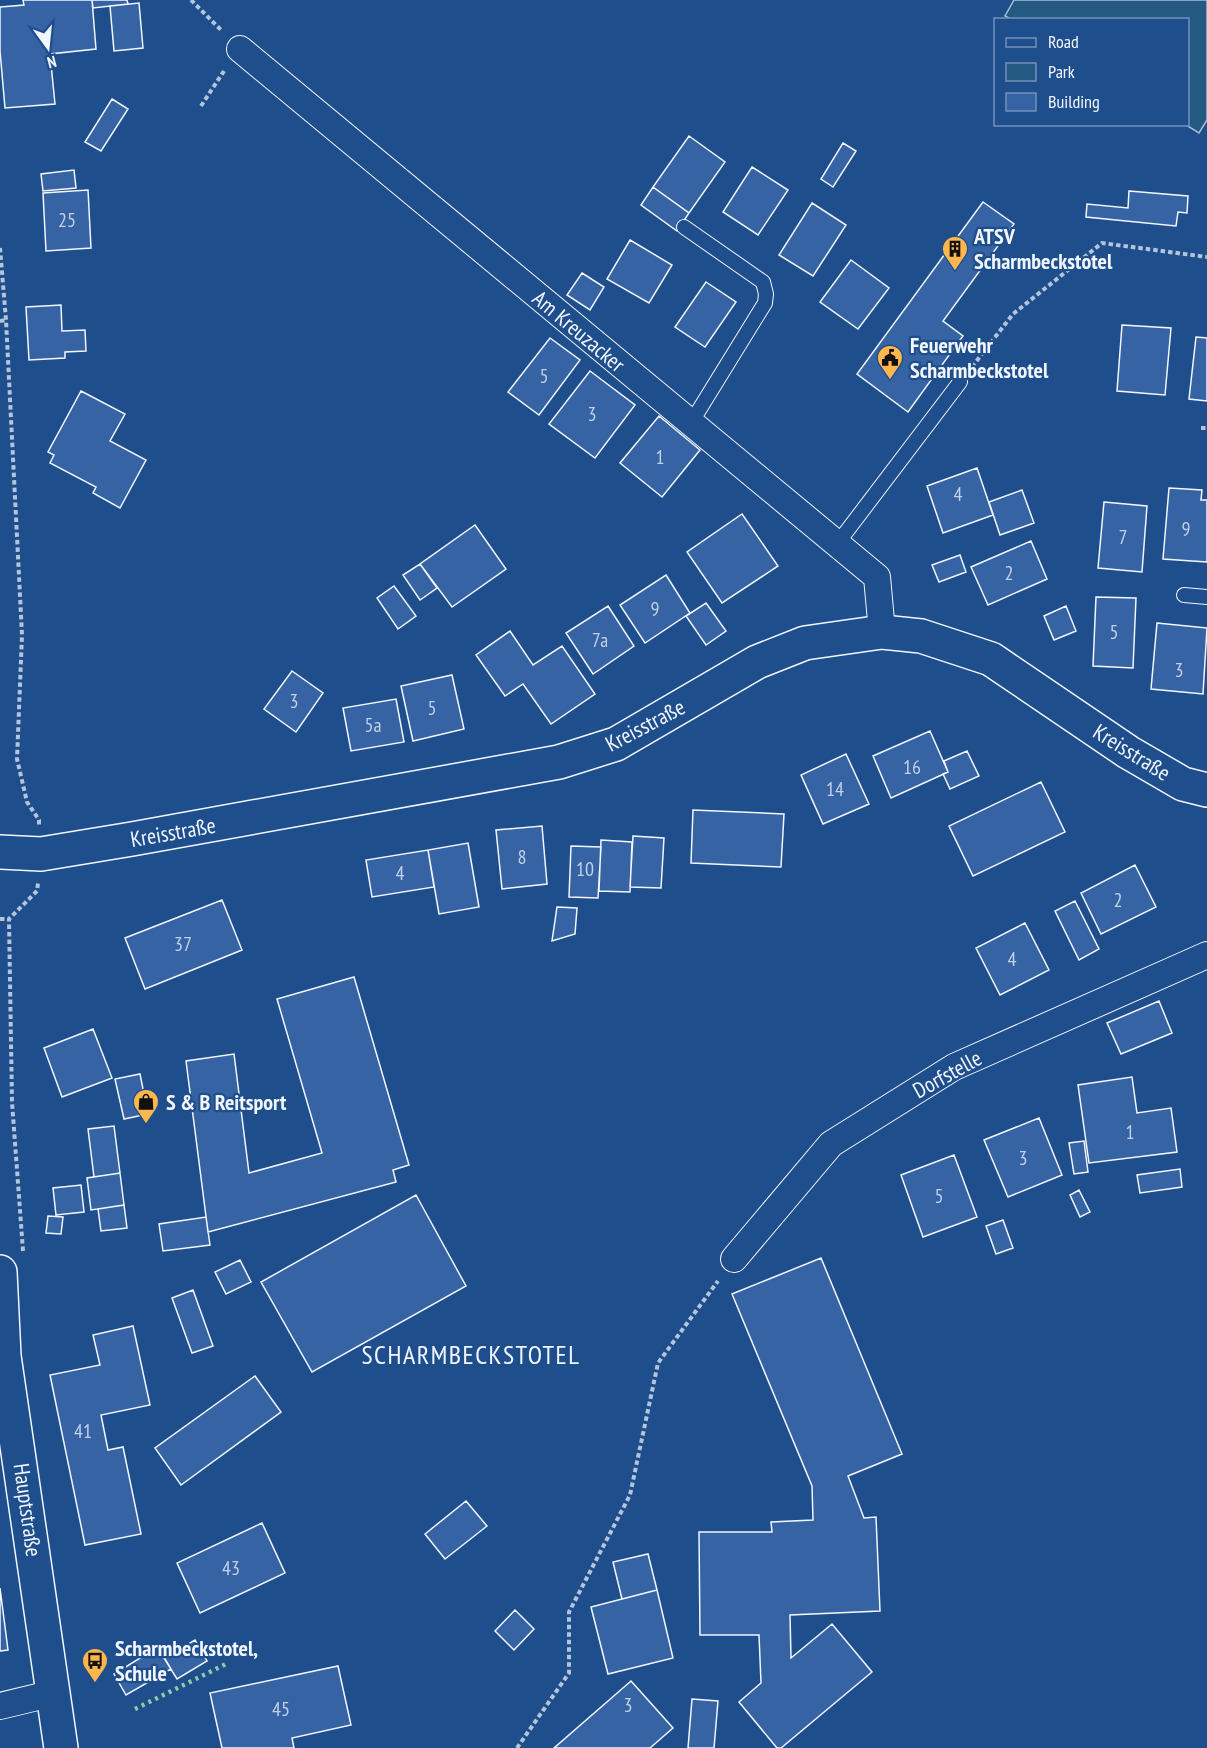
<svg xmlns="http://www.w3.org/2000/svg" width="1207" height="1748" viewBox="0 0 1207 1748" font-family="'PT Sans Narrow',sans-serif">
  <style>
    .green { fill: #245a82; stroke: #a8bbd7; stroke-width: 1.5 }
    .building { fill: #3563a3; stroke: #f2f6ff; stroke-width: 1.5 }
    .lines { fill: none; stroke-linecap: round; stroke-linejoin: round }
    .service-casing { stroke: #f2f6ff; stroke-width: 16 }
    .minor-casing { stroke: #f2f6ff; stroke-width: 28 }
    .tertiary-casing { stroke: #f2f6ff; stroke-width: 36 }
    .primary-casing { stroke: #f2f6ff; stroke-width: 36 }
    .path { stroke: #b3c4dc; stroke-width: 4; stroke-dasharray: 4.5 3; stroke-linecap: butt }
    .service { stroke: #1f4e8c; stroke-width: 14 }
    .minor { stroke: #1f4e8c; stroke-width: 26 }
    .tertiary { stroke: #1f4e8c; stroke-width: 33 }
    .primary { stroke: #1f4e8c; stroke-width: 33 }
    .hedge { stroke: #97c8a6; stroke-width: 4.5; stroke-dasharray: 3 4.5; stroke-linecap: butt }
    .labels { text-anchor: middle; stroke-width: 4.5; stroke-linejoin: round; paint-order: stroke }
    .number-label { font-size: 20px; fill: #c3d1e8 }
    .poi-label { font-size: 22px; font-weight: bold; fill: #f2f6ff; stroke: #1f4e8c; text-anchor: start }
    .street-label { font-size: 22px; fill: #f2f6ff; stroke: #1f4e8c }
    .quarter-label { font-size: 26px; letter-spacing: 1.5px; fill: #f2f6ff; stroke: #1f4e8c }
  </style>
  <rect width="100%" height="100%" fill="#1f4e8c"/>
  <path class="green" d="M1014 0H1207V120L1199 133 1186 125 1188 124V20L1011 19 1005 16Z"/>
  <path class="building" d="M23 0H92L96 49 50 54 55 104 5 108 0 51V7L24 5Z
    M92 0H127L128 4 93 8Z
    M139 3 143 48 114 51 110 6Z
    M112 99 128 109 101 151 85 142Z
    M689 136 725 162 689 213 653 187Z
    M843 143 856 151 833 187 821 179Z
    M752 167 788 190 758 235 723 212Z
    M74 170 76 188 43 191 41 174Z
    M653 187 689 213 677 231 641 205Z
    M88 190 91 248 46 251 43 193Z
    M1129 191 1188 196 1187 213 1178 212 1176 226 1086 217 1087 204 1128 208Z
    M983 202 1014 224 943 321 963 336 908 412 857 374Z
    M812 203 846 225 813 276 779 255Z
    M630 240 672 265 649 303 607 279Z
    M851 260 889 288 858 329 820 302Z
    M582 273 604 287 590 310 567 295Z
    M706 282 736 302 705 347 675 327Z
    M61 305 62 331 85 330 86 351 65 352V358L29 360 26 307Z
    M1122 325 1171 328 1165 395 1117 391Z
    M1196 337 1207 338V401L1189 399Z
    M550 338 580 360 539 415 508 392Z
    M590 371 635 405 595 458 549 424Z
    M81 391 125 414 110 441 146 460 120 508 93 493 96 487 50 463 54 455 48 452Z
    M659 416 700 450 662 497 620 463Z
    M977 468 993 515 943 533 927 486Z
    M1169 488 1202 490 1201 500H1207V562L1163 559Z
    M1022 490 1034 523 1000 535 989 502Z
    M1104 502 1147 506 1142 572 1098 568Z
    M742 514 778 566 722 603 687 552Z
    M475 525 506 569 452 607 420 564Z
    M1031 541 1047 579 988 605 971 567Z
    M960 555 966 572 939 582 932 565Z
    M420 564 437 588 420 600 403 575Z
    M666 575 690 613 645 643 620 605Z
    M394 586 416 616 398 629 377 598Z
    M1096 597 1136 598 1133 668 1093 666Z
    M706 603 726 631 706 645 686 616Z
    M608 606 634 646 593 674 566 633Z
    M1066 606 1076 631 1054 640 1044 616Z
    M1157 623 1207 628 1203 694 1151 689Z
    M510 631 533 665 562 646 595 694 551 724 523 684 505 696 476 655Z
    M292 671 323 693 296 732 264 709Z
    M452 675 464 729 413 741 401 686Z
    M396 699 404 742 351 751 343 708Z
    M930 731 948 772 891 798 873 756Z
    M967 751 979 776 950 789 943 774 948 772 944 761Z
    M846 754 869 804 823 824 801 775Z
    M1041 782 1065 832 973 876 949 826Z
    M693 810 784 814 781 867 691 863Z
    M542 826 547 884 502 889 496 830Z
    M633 836 664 838 661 888 630 887Z
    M601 840 632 842 630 892 599 891Z
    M468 843 479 907 439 914 428 850Z
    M571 846 601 847 598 898 569 897Z
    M428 850 434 887 372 897 366 860Z
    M1135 865 1156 907 1101 934 1081 893Z
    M222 900 242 950 145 989 125 938Z
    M1075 901 1099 949 1079 960 1055 911Z
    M557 907 577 908 575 934 552 941Z
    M1025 923 1049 970 1000 995 976 948Z
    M354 977 409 1165 393 1170 396 1182 208 1232 186 1061 234 1054 249 1173 322 1153 277 999Z
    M1159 1001 1172 1033 1121 1054 1107 1023Z
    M93 1029 112 1078 62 1097 44 1048Z
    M140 1074 148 1114 124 1119 115 1079Z
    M1132 1077 1137 1113 1171 1108 1177 1152 1089 1163 1078 1085Z
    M1039 1118 1062 1175 1008 1197 984 1140Z
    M114 1126 120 1173 94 1177 88 1129Z
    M1084 1141 1088 1172 1074 1174 1069 1143Z
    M954 1155 977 1217 923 1237 901 1175Z
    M1180 1169 1182 1187 1140 1193 1137 1175Z
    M120 1173 124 1205 91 1210 87 1178Z
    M81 1185 84 1212 56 1215 53 1188Z
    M1079 1190 1090 1212 1080 1217 1070 1195Z
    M416 1195 466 1286 312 1372 261 1282Z
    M124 1205 127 1228 101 1231 98 1209Z
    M48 1216 63 1217 61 1234 46 1233Z
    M206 1217 210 1245 163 1251 159 1224Z
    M1003 1220 1013 1248 996 1254 986 1226Z
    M821 1258 902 1454 848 1476 864 1518 876 1517 880 1611 790 1615 791 1658 832 1624 872 1672 781 1748H777L739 1702 761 1683 759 1635H700L699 1532H772L771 1522 813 1520 812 1486 732 1294Z
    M240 1260 251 1282 226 1294 215 1272Z
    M193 1290 213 1346 192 1353 172 1298Z
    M133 1326 150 1405 101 1415 108 1450 123 1447 141 1534 85 1545 50 1375 100 1365 93 1335Z
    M255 1376 281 1412 181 1485 155 1448Z
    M466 1501 487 1526 445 1559 425 1534Z
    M262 1523 285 1573 200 1613 177 1563Z
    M648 1554 657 1590 622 1599 613 1562Z
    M0 1588 8 1650 0 1651Z
    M657 1590 673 1658 608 1674 591 1607Z
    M515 1610 534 1629 514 1650 495 1631Z
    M195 1640 207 1661 177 1679 164 1658Z
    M158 1647 171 1669 126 1695 114 1674Z
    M338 1666 351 1725 292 1738 294 1748H222L210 1693Z
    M631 1681 673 1728 650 1748H554Z
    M692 1699 718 1701 714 1748H688Z"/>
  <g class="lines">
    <defs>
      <path id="service" d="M684 227 763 282 766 294 765 303 691 423
        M837 544 960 382
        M1184 595 1207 597"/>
      <path id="minor" d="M240 49 877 577 882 632
        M734 1259 831 1144 954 1067 1207 955
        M0 1706 54 1693"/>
      <path id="tertiary" d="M0 852 41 854 132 839 559 762 616 744 757 662 805 643 882 632 921 636 991 659 1128 752 1183 784 1207 790"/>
      <path id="primary" d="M0 1272 4 1356 61 1748"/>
    </defs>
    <use href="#service" class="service-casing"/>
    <use href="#minor" class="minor-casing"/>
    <use href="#tertiary" class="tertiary-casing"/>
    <use href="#primary" class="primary-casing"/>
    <path class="path" d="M191 0 222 31
      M201 106 224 71
      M0 248 6 320 22 635 17 759 27 802 39 820V825
      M0 321 6 320
      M972 367 1013 314 1102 243 1207 257
      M1201 428H1207
      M0 919H9
      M23 1251 12 1102 9 919 37 891 38 883
      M517 1748 569 1673V1612L630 1495 658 1363 718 1281"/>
    <use href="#service" class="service"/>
    <use href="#minor" class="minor"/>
    <use href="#tertiary" class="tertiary"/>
    <use href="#primary" class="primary"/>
    <path class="hedge" d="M135 1709 228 1663"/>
  </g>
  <defs>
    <symbol id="building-pin" viewBox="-11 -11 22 30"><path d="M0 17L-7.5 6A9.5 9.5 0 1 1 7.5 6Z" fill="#ffb74d" stroke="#1f4e8c"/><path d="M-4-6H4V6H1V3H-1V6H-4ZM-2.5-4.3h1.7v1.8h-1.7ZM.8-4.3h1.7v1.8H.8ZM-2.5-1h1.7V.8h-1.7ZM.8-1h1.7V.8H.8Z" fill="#111"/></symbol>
    <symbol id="civic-pin" viewBox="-11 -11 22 30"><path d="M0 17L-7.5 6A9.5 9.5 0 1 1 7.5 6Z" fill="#ffb74d" stroke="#1f4e8c"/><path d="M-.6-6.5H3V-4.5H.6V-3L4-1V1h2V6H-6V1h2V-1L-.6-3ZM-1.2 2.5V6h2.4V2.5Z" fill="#111"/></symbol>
    <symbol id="shop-pin" viewBox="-11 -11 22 30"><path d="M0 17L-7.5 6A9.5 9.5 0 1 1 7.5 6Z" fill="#ffb74d" stroke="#1f4e8c"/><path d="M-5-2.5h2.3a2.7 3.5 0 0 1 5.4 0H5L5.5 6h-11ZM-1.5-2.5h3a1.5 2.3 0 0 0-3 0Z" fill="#111"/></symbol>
    <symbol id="bus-pin" viewBox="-11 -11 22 30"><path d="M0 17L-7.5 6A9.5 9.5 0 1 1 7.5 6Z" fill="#ffb74d" stroke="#1f4e8c"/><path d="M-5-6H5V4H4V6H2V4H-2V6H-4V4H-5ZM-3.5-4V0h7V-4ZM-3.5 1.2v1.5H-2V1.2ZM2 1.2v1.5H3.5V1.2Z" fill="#111"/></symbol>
  </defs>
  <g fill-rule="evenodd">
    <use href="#building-pin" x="940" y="234" width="30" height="40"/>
    <use href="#civic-pin" x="875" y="343" width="30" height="40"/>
    <use href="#shop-pin" x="131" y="1087" width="30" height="40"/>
    <use href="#bus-pin" x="80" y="1646" width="30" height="40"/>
  </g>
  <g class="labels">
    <g class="number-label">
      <text x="67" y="227">25</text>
      <text x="544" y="383">5</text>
      <text x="592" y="421">3</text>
      <text x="660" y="464">1</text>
      <text x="958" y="501">4</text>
      <text x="1186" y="536">9</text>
      <text x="1123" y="544">7</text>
      <text x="1009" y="580">2</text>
      <text x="655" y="616">9</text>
      <text x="1114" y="639">5</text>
      <text x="600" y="647">7a</text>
      <text x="1179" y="677">3</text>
      <text x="294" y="708">3</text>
      <text x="432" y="715">5</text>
      <text x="373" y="732">5a</text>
      <text x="912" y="774">16</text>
      <text x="835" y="796">14</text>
      <text x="522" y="864">8</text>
      <text x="585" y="876">10</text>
      <text x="400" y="880">4</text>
      <text x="1118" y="907">2</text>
      <text x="183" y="951">37</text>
      <text x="1012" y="966">4</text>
      <text x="1130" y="1139">1</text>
      <text x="1023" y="1165">3</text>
      <text x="939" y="1203">5</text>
      <text x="83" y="1438">41</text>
      <text x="231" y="1575">43</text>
      <text x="628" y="1712">3</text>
      <text x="281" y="1716">45</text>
    </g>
    <g class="poi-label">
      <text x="974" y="244">ATSV<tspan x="974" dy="25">Scharmbeckstotel</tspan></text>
      <text x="910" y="353">Feuerwehr<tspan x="910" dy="25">Scharmbeckstotel</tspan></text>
      <text x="166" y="1110">S &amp; B Reitsport</text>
      <text x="115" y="1656">Scharmbeckstotel,<tspan x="115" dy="25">Schule</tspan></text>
    </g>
    <g class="street-label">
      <text transform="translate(579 331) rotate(40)" y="8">Am Kreuzacker</text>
      <text transform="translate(645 725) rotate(-28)" y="8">Kreisstraße</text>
      <text transform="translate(1132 752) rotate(32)" y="8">Kreisstraße</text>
      <text transform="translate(173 832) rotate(-10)" y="8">Kreisstraße</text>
      <text transform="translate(947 1074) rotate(-29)" y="8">Dorfstelle</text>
      <text transform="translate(28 1510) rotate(82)" y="8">Hauptstraße</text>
    </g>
    <g class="quarter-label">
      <text x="471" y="1364">SCHARMBECKSTOTEL</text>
    </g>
  </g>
  <rect x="994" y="18" width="195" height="108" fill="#1f4e8c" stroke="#7391ba" stroke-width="1.5"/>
  <rect x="1006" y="38" width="30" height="9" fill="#1f4e8c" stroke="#7391ba" stroke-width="1.5"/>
  <text x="1048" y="48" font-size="18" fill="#f2f6ff">Road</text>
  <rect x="1006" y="63" width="30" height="18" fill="#245a82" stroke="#7391ba" stroke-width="1.5"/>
  <text x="1048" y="78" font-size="18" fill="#f2f6ff">Park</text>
  <rect x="1006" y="93" width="30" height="18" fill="#3563a3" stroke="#7391ba" stroke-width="1.5"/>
  <text x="1048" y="108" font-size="18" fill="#f2f6ff">Building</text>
  <g transform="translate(48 48) rotate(165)" stroke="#1f4e8c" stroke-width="4.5" paint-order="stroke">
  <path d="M0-4.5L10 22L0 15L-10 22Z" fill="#f2f6ff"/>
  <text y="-9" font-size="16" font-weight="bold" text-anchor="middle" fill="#f2f6ff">N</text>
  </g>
</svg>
